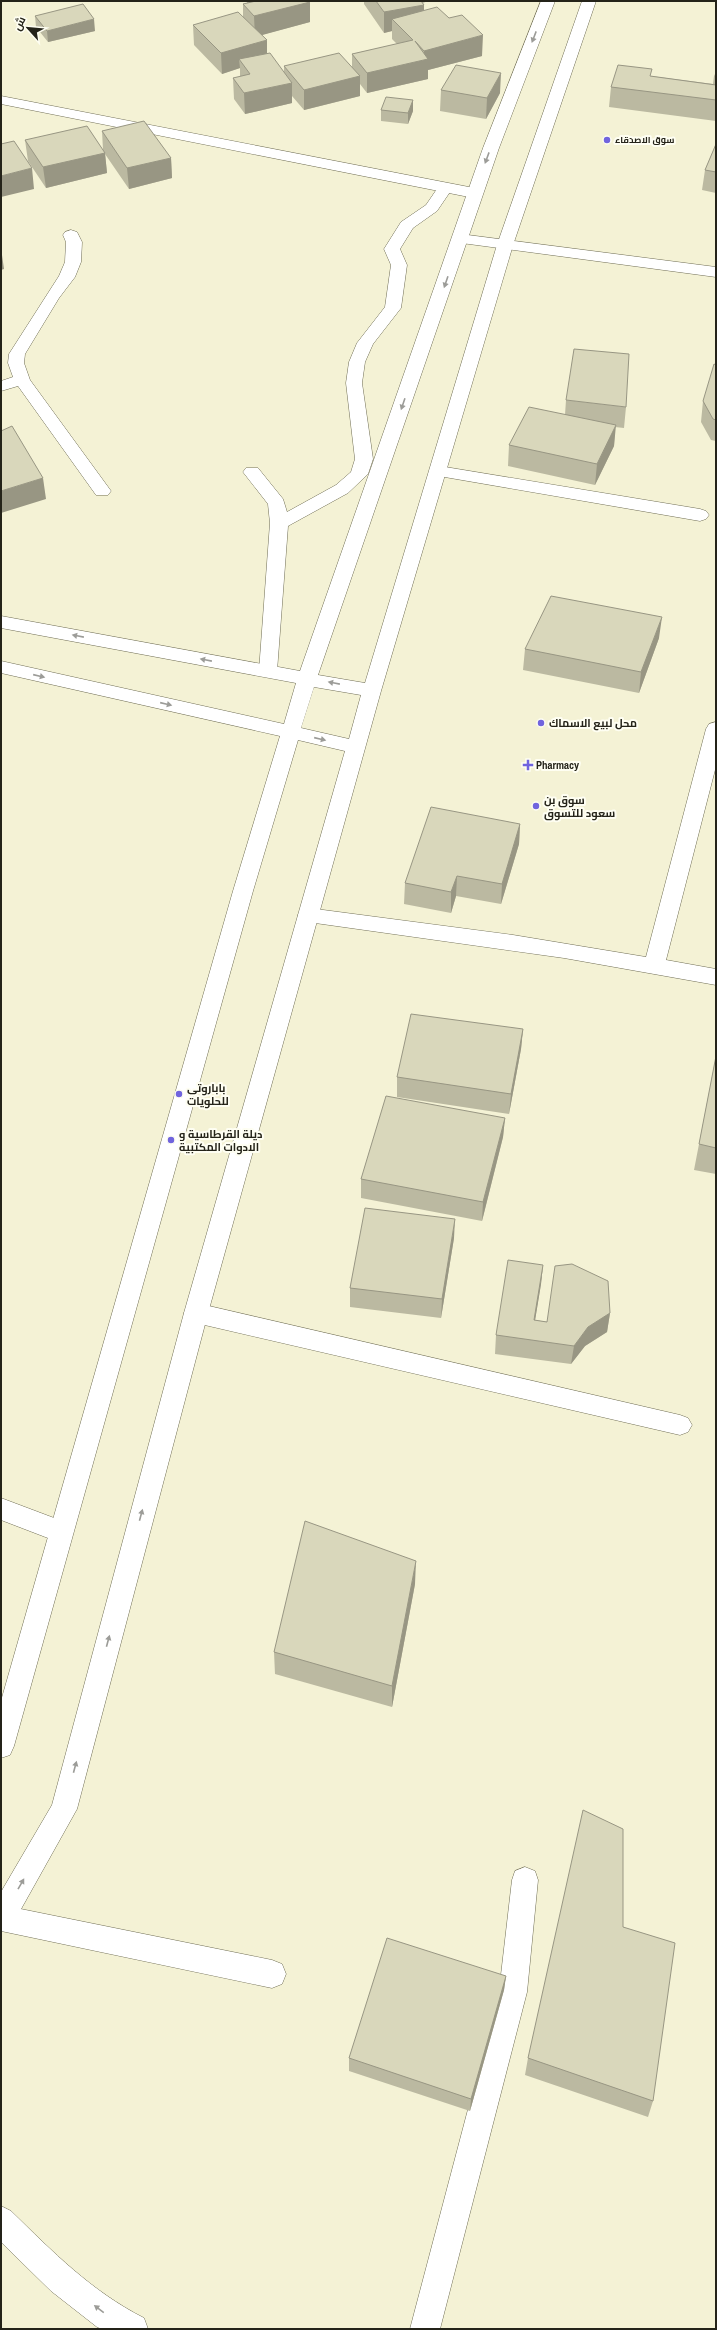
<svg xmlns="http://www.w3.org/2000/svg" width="717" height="2330" viewBox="0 0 717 2330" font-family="'Archivo Narrow',Cairo,sans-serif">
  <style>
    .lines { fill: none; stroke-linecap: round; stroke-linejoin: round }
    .lane-casing { stroke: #706e55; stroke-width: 1 }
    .street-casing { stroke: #706e55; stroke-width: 1 }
    .secondary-casing { stroke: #706e55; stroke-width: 1 }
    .lane { fill: #fff; fill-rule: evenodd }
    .street { fill: #fff; fill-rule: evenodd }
    .secondary { fill: #fff; fill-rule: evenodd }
    .wall { fill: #bbb9a1 }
    .shaded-wall { fill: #989683 }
    .building { fill: #d9d7bb; stroke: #989683 }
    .oneway { fill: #9c9c98 }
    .poi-dot { fill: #7064de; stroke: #fefef2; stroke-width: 1.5 }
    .labels { text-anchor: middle; stroke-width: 4; stroke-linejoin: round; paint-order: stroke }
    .far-poi-label { font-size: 9px; font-weight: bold; fill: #242319; stroke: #fefef2; text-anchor: start }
    .poi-label { font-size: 11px; font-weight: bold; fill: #242319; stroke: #fefef2; text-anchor: start }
  </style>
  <rect width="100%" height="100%" fill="#f4f2d5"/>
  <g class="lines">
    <defs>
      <path id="lane" d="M444 184 449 186 452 189 437 211 413 228 400 249 407 265 401 308 373 344 365 362 362 383 373 459 368 474 348 493 288 526 277 671 275 675 268 677 261 675 259 671 270 523 268 504 243 472 246 468H258L283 499 287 512 336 485 351 472 355 459 346 383 349 362 357 343 385 307 391 265 384 249 401 222 426 205 439 186Z
        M525 1867 535 1871 538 1880 527 1992 440 2329H410L499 1992 512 1880 515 1871Z"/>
      <path id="street" d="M1 96 474 188 479 190 482 193 479 196 474 198 1 104Z
        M71 230 77 232 82 242 81 262 75 277 59 298 25 354 24 363 30 380 111 491 108 495H96L18 386 1 391V381L13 377 8 363 9 354 59 276 65 262 66 242 63 235 65 232Z
        M460 234 716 267V277L454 242 452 239 454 236Z
        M439 466 700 509 706 511 709 515 706 519 700 521 433 475 430 471 433 467Z
        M716 722V766L666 960 716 969V985L564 958 308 922 301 920 298 915 301 910 308 908 513 935 646 957 706 729 709 724Z
        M196 1303 680 1415 688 1418 692 1425 688 1432 680 1435 196 1323 188 1320 184 1313 188 1306Z
        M1 1498 70 1524 73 1532 70 1540 61 1543 1 1520Z
        M1 1905 272 1960 282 1964 286 1974 282 1984 272 1988 1 1931Z"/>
      <path id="secondary" d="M541 1H555L499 148 318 675 365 683 497 245 582 1H596L513 245 381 691 208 1313 77 1809 11 1927 1 1931V1892L52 1805 184 1313 345 751 298 740 253 891 14 1746 10 1755 1 1758V1701L233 891 280 736 1 673V661L284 724 296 683 1 628V616L300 671 483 148ZM314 687 361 695 349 739 301 728Z
        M1 2206 11 2211C53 2252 91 2291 144 2318L148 2329H102L97 2327 51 2291 1 2242Z"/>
    </defs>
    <use href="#lane" class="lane-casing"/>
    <use href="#street" class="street-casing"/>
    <use href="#secondary" class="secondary-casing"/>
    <use href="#lane" class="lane"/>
    <use href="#street" class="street"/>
    <use href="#secondary" class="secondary"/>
  </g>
  <path class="wall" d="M247 1H309L310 22 261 35 267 53 284 72V66L352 67V54L397 44 392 39V31L384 33 364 4V1H428L423 3 424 5V10L482 56 428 70V79L367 93 360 84V96L304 110 292 96V103L245 114 234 99 233 78 240 77V68L222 74 194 45 193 25 243 17V4L247 3Z
    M35 16 95 31 48 42 36 27Z
    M716 72V121L609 107 611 87 651 76 713 84 714 76Z
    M441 90 500 93 486 119 440 111Z
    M413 100V111L408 124 381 121V110Z
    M102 131 171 158 172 178 129 189 105 154 107 173 46 188 28 161 25 140 103 150Z
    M716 144V193L702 190 705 170Z
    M716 365V441L711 440 701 422 703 401Z
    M566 400 626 407 624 428 615 427 614 446 595 485 508 466 509 445 565 415Z
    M659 638 639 693 523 670 525 649Z
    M520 824 519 844 501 904 456 896 451 913 404 904 405 883Z
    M523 1029 521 1049 509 1114 397 1097V1077Z
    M716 1056V1174L694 1170Z
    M505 1118 503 1137 482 1221 361 1198V1179Z
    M454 1238 441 1318 350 1307V1288Z
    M543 1265 541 1284 535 1320 547 1322 610 1313 607 1332 585 1346 571 1364 495 1354 496 1335Z
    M415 1584 392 1707 275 1674 274 1652Z
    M623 1927 653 2101 648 2117 525 2075 528 2058Z
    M506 1976 504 1990 470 2111 349 2071V2058Z"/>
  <path class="shaded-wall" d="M310 2V22L255 37 254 16Z
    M424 5V25L392 19V31L384 33V12Z
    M94 19 95 31 48 42 47 31Z
    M483 35 482 56 428 70V79L367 93V73L424 60V51Z
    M267 40V60L239 59 240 68 222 74 221 53Z
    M501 73 500 93 486 119 487 98Z
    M360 76V96L304 110V90Z
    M292 83V103L245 114 244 93Z
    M413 100V111L408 124V113Z
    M105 153 107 173 46 188 43 167Z
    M171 158 172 178 129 189 127 168Z
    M32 168 34 189 1 197V176Z
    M1 248 4 269 1 270Z
    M616 425 614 446 595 485 597 464Z
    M43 478 46 499 1 513V491Z
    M662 617 659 638 639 693 641 672Z
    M520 824 519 844 501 904 502 884Z
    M457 876 456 896 451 913V892Z
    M523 1029 521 1049 509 1114 511 1094Z
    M505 1118 503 1137 482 1221 483 1202Z
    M455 1219 454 1238 441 1318 442 1299Z
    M543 1265 541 1284 532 1339 534 1320Z
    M610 1313 607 1332 585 1346 571 1364 574 1346 588 1327Z
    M416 1561 415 1584 392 1707V1686Z
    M506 1976 504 1990 470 2111 471 2099Z"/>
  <path class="building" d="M256 1H309L310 2 254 16 243 4Z
    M376 1H421L424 5 384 12Z
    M83 4 94 19 47 31 35 16Z
    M437 7 449 18 462 15 483 35 424 51 415 41 428 59 367 73 352 54 413 40 392 19Z
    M238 12 267 40 221 53 193 25Z
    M270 53 292 83 244 93 233 78 250 74 239 59Z
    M339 53 360 76 304 90 284 66Z
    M456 65 501 73 487 98 441 90Z
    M618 65 652 69 650 76 716 85V100L611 87Z
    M386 97 413 100 408 113 381 110Z
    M144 121 171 158 127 168 102 131Z
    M87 126 105 153 43 167 25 140Z
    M14 141 32 168 1 176V144Z
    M716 144V172L705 170Z
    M574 349 629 354 626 407 566 400Z
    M714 364 716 365V420L713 419 703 401Z
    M529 407 616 425 597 464 509 445Z
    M12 426 43 478 1 491V431Z
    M551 596 662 617 641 672 525 649Z
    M431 807 520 824 502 884 457 876 451 892 405 883Z
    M411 1014 523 1029 511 1094 397 1077Z
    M716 1056V1148L699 1144Z
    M386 1096 505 1118 483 1202 361 1179Z
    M365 1208 455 1219 442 1299 350 1288Z
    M508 1260 543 1265 534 1320 547 1322 555 1266 572 1264 608 1281 610 1313 588 1327 574 1346 496 1335Z
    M305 1521 416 1561 392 1686 274 1652Z
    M583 1810 623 1829V1927L675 1943 653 2101 528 2058Z
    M387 1938 506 1976 471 2099 349 2058Z"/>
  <defs><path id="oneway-solid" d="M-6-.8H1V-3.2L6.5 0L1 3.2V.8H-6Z"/></defs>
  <g class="oneway">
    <use href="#oneway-solid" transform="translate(534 37) rotate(111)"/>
    <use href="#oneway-solid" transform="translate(487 158) rotate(110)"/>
    <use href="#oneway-solid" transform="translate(446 282) rotate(109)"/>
    <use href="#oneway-solid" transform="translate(403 404) rotate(109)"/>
    <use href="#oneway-solid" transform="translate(78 636) rotate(-169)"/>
    <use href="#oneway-solid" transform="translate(206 660) rotate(-169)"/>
    <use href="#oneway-solid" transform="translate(39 676) rotate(13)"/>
    <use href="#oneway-solid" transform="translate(334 683) rotate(-169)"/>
    <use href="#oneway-solid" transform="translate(166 704) rotate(13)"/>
    <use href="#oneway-solid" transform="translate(320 739) rotate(13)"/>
    <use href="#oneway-solid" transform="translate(141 1515) rotate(-75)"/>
    <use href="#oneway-solid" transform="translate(108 1641) rotate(-75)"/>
    <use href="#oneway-solid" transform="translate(75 1767) rotate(-75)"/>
    <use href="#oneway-solid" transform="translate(21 1884) rotate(-60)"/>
    <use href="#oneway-solid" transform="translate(99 2309) rotate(-143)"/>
  </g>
  <g class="poi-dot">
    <circle cx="607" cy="140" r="4"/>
    <circle cx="541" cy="723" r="4"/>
    <path d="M526 759h4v4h4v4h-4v4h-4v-4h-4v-4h4z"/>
    <circle cx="536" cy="806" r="4"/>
    <circle cx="179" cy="1094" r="4"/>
    <circle cx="171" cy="1140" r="4"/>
  </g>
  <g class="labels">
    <g class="far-poi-label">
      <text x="615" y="143">سوق الاصدقاء</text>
    </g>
    <g class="poi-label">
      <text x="549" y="727">محل لبيع الاسماك</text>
      <text x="536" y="769">Pharmacy</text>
      <text x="544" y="804">سوق بن<tspan x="544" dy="13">سعود للتسوق</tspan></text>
      <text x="187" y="1092">باباروتي<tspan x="187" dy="13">للحلويات</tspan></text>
      <text x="179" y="1138">ديلة القرطاسية و<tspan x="179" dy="13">الادوات المكتبية</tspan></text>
    </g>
  </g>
  <rect width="717" height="2330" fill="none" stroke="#242319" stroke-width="4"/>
  <g transform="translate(28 28) rotate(297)" stroke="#fefef2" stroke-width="3" paint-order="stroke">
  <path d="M0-3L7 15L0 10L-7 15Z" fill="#242319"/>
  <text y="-6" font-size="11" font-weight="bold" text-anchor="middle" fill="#242319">ش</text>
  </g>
</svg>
